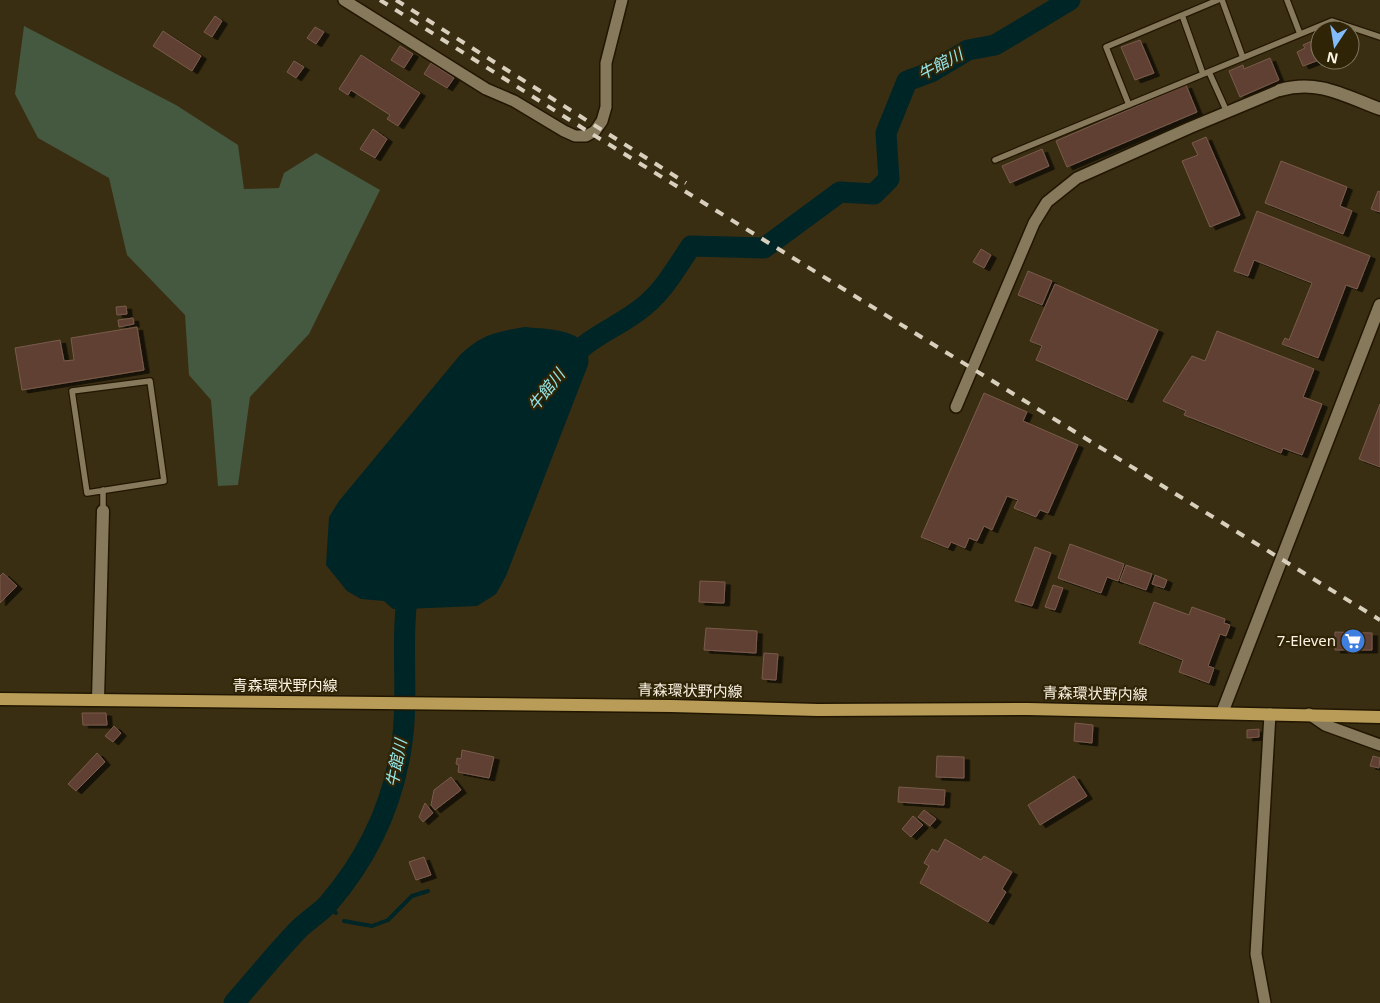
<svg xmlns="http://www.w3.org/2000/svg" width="1380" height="1003" viewBox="0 0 1380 1003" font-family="'Noto Sans','Noto Sans JP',sans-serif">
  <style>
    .green { fill: #455840 }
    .water { fill: #002526 }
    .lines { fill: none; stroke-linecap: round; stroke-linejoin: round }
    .stream { stroke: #002526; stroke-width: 4 }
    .river { stroke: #002526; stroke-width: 21 }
    .building { fill: #604031; stroke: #795b4c; filter: url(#shadow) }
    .service-casing { stroke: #211600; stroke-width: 8 }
    .minor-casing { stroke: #211600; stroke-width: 14 }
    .tertiary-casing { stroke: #211600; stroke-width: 15 }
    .primary-casing { stroke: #211600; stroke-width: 15 }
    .service { stroke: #87795b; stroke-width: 5.5 }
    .minor { stroke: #87795b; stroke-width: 11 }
    .tertiary { stroke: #87795b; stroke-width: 12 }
    .primary { stroke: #b89c58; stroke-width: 12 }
    .rail { stroke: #d8cfbd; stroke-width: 4; stroke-dasharray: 9 9; stroke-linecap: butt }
    .labels { text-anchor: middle; stroke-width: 4.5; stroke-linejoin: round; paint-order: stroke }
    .poi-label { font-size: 15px; fill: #fbf3e3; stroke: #302407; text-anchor: end }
    .street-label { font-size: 15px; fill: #fbf3e3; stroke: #302407 }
    .water-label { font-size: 16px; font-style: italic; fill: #94e7ea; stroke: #302407 }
  </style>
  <defs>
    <filter id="shadow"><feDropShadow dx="5.5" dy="3" stdDeviation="0" flood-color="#0009"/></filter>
  </defs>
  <rect width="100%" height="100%" fill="#3a2e12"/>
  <path class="green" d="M24 26 176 105 238 145 244 189 279 188 284 173 316 153 380 190 309 334 250 397 238 485 218 486 211 400 189 375 185 315 127 255 109 178 38 138 15 94Z"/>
  <path class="water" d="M525 327C552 330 593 328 588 365L506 576 496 594 477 606 405 609H393L384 601 361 599 347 591 326 565 329 517 339 501 460 355C482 334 496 332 525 327Z"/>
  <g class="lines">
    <path class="stream" d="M327 905 336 913
      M344 921 372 926 388 920 412 896 428 891"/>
    <path class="river" d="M565 365C587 337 611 331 638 311 662 294 675 270 691 246L764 248 840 192 874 194 889 179 886 133 907 81 931 72 968 50 995 45 1070 0
      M234 1003C255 979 275 954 297 931 306 921 319 914 328 904 365 861 390 811 400 755 411 698 398 638 410 581"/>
  </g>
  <path class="building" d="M215 16 222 21 212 37 204 32Z
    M315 27 324 32 316 44 307 38Z
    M163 31 201 56 192 71 153 46Z
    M1140 40 1154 73 1135 80 1121 47Z
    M1312 41 1319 60 1303 66 1297 52 1305 48 1303 45Z
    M400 46 413 54 404 68 391 60Z
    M361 55 420 93 398 126 387 119 390 115 351 90 348 95 339 89Z
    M1270 58 1279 80 1240 97 1229 71 1243 65 1244 69Z
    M294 61 304 67 296 78 287 72Z
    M431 63 454 78 447 88 424 74Z
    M1186 85 1197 112 1067 167 1056 141Z
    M373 129 387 139 375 158 360 149Z
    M1206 137 1240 215 1210 227 1182 161 1198 155 1192 143Z
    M1042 149 1049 166 1010 183 1002 166Z
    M1281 161 1347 187 1340 206 1352 211 1343 234 1265 203Z
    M1378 191 1380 192V212L1371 209Z
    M1257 211 1370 256 1357 289 1346 285 1318 358 1282 344 1285 338 1289 340 1312 283 1254 260 1248 276 1234 271Z
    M981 249 991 255 984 268 973 262Z
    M1028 271 1052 281 1042 305 1018 295Z
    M1055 284 1158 330 1127 400 1036 360 1042 346 1030 341Z
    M126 306 127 314 117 315 116 307Z
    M133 318 134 324 119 327 118 320Z
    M137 327 144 370 22 390 15 348 60 340 64 361 74 360 71 338Z
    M1217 331 1314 369 1303 397 1322 404 1302 455 1283 448 1281 453 1184 415 1186 411 1163 401 1192 356 1205 361Z
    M984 393 1027 412 1023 421 1078 445 1048 513 1040 510 1036 517 1014 508 1018 500 1007 496 992 530 984 526 977 541 969 538 965 548 951 542 948 548 921 537Z
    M1380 404V467L1359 459Z
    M1070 544 1124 564 1118 581 1107 577 1101 593 1058 578Z
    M1035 547 1051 553 1032 606 1015 601Z
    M1126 565 1152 574 1146 590 1120 581Z
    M3 573 17 586 0 603V576Z
    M1155 575 1167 580 1164 588 1152 584Z
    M700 581 725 582 724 603 699 602Z
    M1053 585 1063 588 1055 610 1045 607Z
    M1154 602 1189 615 1192 607 1225 619 1224 623 1230 625 1226 636 1220 634 1208 666 1214 668 1209 683 1179 672 1183 660 1139 643Z
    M706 628 757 631 756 653 704 650Z
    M1335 632 1372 633V650H1335Z
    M764 653 778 654 776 680 762 679Z
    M82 713H106L107 725H83Z
    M1075 723 1093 725 1092 743 1074 741Z
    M114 726 121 733 113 742 105 736Z
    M1259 729V737L1247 738V730Z
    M462 750 494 757 489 778 458 772 459 765 456 764 457 758 461 759Z
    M97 753 105 762 76 791 68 784Z
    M937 756 964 757V778L936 777Z
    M1373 756 1380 758 1379 768 1370 766Z
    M1074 776 1087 796 1040 825 1028 805Z
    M451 777 461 790 435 810 431 805 434 790Z
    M899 787 945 790 944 805 898 802Z
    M425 803 433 813 423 822 419 817Z
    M924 810 936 819 930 826 918 817Z
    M913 816 923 825 911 837 902 829Z
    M945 839 981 860 984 856 1012 872 1002 889 1006 892 988 922 920 883 929 866 924 863 932 849 938 852Z
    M424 857 431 875 416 880 409 862Z"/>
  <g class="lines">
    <defs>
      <path id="service" d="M1222 0 1243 58
        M1287 0 1300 34
        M1182 15 1203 74
        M1209 72 1227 112
        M1129 105 1106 47 1218 0
        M995 160 1332 21 1380 37
        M150 381 164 481 87 493 72 391Z
        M103 511V490"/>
      <path id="minor" d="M344 0 486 89 514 101 564 131 575 136H586L595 131 602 121 606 107V63L622 0
        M956 407 1034 223 1047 202 1077 178 1189 128 1280 90
        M1309 714 1325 725 1380 745
        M1265 1003 1256 954 1270 714"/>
      <path id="tertiary" d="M1280 90C1318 79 1345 96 1380 109
        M98 699 103 511
        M1222 713 1380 305"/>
      <path id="primary" d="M0 699 671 706 818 710 1028 709 1380 717"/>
    </defs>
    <use href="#service" class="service-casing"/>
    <use href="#minor" class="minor-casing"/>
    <use href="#tertiary" class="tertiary-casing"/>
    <use href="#primary" class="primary-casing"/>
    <use href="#service" class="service"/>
    <use href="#minor" class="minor"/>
    <use href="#tertiary" class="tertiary"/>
    <use href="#primary" class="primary"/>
    <path class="rail" d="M380 0 584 129 1380 620
      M396 0 686 183"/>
  </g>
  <defs>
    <symbol id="supermarket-disc" viewBox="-11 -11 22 22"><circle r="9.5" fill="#3f7fe0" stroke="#302407"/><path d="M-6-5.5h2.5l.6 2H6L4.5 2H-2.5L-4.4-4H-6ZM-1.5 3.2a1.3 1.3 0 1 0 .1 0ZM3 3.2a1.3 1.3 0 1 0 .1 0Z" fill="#fff"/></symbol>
  </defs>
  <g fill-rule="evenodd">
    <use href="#supermarket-disc" x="1339" y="627" width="28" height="28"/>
  </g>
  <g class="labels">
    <g class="poi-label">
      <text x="1336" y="646">7-Eleven</text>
    </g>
    <g class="street-label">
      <text x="285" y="691">青森環状野内線</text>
      <text transform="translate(690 691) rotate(1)" y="5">青森環状野内線</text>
      <text transform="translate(1095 694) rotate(1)" y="5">青森環状野内線</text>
    </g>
    <g class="water-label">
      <text transform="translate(940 64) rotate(-28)" y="6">牛館川</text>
      <text transform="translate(546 390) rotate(-52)" y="6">牛館川</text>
      <text transform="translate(396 763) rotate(-79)" y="6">牛館川</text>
    </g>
  </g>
  <g transform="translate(1335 45) rotate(192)"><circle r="24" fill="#302407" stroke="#81775f"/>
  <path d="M0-4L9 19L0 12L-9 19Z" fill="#82bcfa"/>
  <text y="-8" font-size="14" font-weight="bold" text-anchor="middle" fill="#fbf3e3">N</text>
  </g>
</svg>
